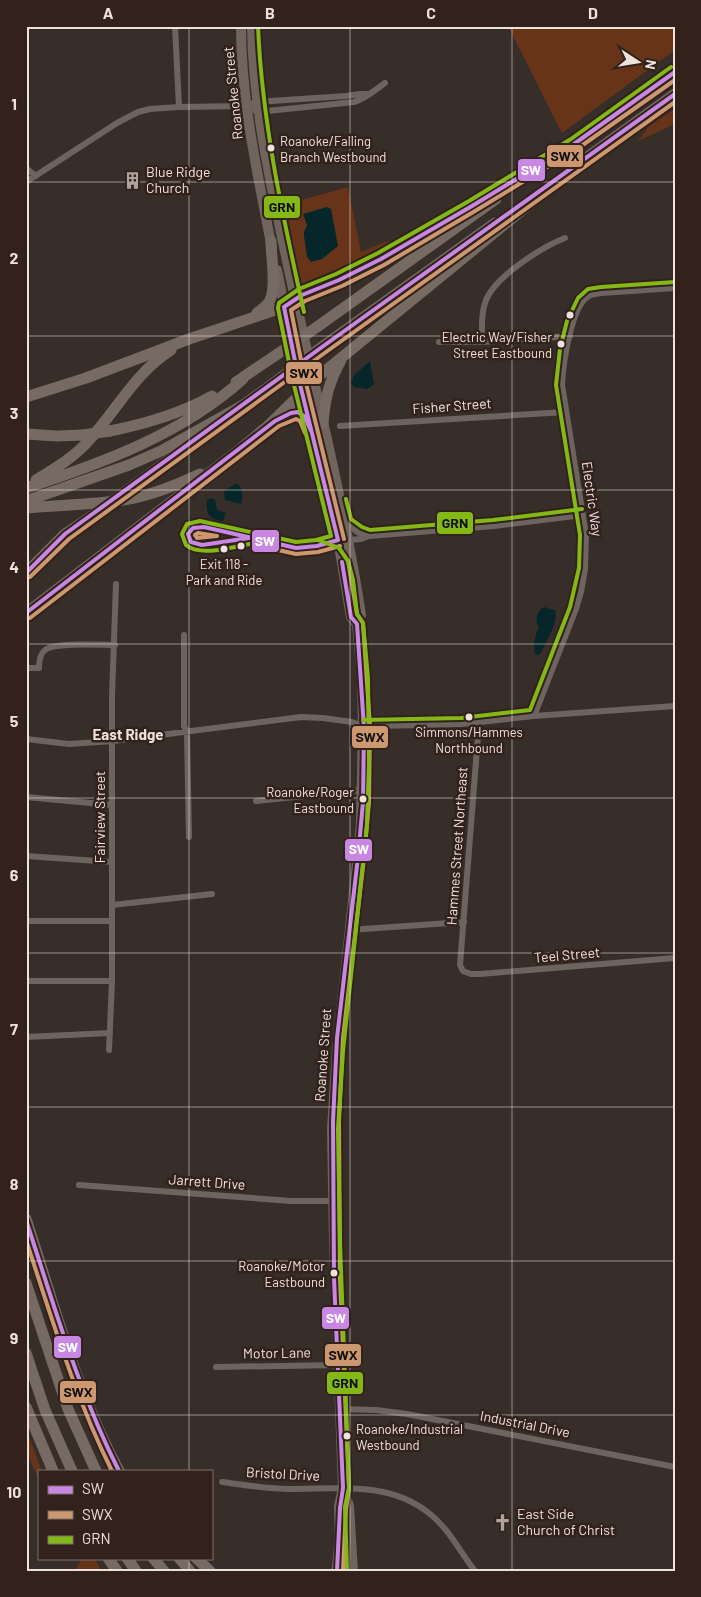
<svg xmlns="http://www.w3.org/2000/svg" width="701" height="1597" viewBox="0 0 701 1597" font-family="Barlow,sans-serif">
  <style>
    .green { fill: #67341a }
    .water { fill: #07262a }
    .lines { fill: none; stroke-linecap: round; stroke-linejoin: round }
    .street { stroke: #6e645f; stroke-width: 6 }
    .primary { stroke: #70645d; stroke-width: 10 }
    .highway { stroke: #776a63; stroke-width: 11 }
    .highway-bridge { stroke: #776a63; stroke-width: 11 }
    .bus-1-casing { stroke: #32221b; stroke-width: 8 }
    .bus-2-casing { stroke: #32221b; stroke-width: 8 }
    .bus-3-casing { stroke: #32221b; stroke-width: 8 }
    .bus-1 { stroke: #c787e3; stroke-width: 4 }
    .bus-2 { stroke: #cd976f; stroke-width: 4 }
    .bus-3 { stroke: #84b817; stroke-width: 4 }
    .grid { fill: none; stroke: #eee2dd; stroke-width: 1; stroke-opacity: 0.55 }
    .bus-dot { fill: #eee2dd; stroke: #32221b; stroke-width: 2 }
    .labels { text-anchor: middle; stroke-width: 5; stroke-linejoin: round; paint-order: stroke }
    .bus-label { font-size: 13px; fill: #eee2dd; stroke: #32221b; text-anchor: end }
    .street-label { font-size: 14px; fill: #eee2dd; stroke: #32221b }
    .poi-label { font-size: 14px; fill: #eee2dd; stroke: #32221b; text-anchor: start }
    .neighbourhood-label { font-size: 15px; font-weight: bold; fill: #eee2dd; stroke: #32221b }
    .line-badge { stroke: #32221b; stroke-width: 2 }
    .badge-label { font-size: 14px; text-anchor: middle; font-weight: bold; fill: #fff }
    .pale-badge-label { font-size: 14px; text-anchor: middle; font-weight: bold; fill: #111 }
    .neatline { fill: none; stroke: #eee2dd; stroke-width: 2 }
    .grid-label { font-size: 16px; text-anchor: middle; font-weight: bold; fill: #eee2dd }
  </style>
  <rect width="100%" height="100%" fill="#372e2a"/>
  <path class="green" d="M508 26H675V50L562 133Z
    M675 109V124L638 141 649 126Z
    M348 187 361 252 385 242 403 239 364 263 316 284 302 287 297 281 280 206Z
    M26 1429 42 1471H39V1480L26 1451Z
    M80 1558H94L102 1571H75L81 1560Z"/>
  <path class="water" d="M327 207 331 209 338 246 322 259 311 262 307 257 304 236V232L307 225 303 214Z
    M370 361 374 384 368 389 354 387 351 383 354 375Z
    M237 483C243 488 243 497 241 504L225 500 224 491Z
    M212 498 215 500 217 510 226 513 223 521C210 520 205 514 207 500Z
    M544 607 555 610C559 623 546 640 541 653L538 655 535 654C533 645 535 635 539 627 534 620 537 611 544 607Z"/>
  <g class="lines">
    <path class="street" d="M175 26 179 107
      M246 106 258 112 354 102C365 99 375 90 385 83
      M26 168 36 176
      M26 182 117 123 138 112 150 109 179 107 246 106 256 102 346 96 360 94H366
      M439 342H482L570 336
      M482 342C482 328 481 313 486 300 496 276 542 247 565 238
      M340 426 566 412
      M345 523 359 533 369 536
      M349 540 361 539 369 536 494 526 583 515
      M184 635V726L187 732 189 837
      M26 668H39C39 661 40 654 45 650 54 642 102 645 115 645
      M534 716 576 609 581 592 585 569 586 535 562 385C563 365 571 305 589 296 592 294 598 294 601 293L675 288
      M479 723 460 965 463 971 471 974H480L675 958
      M26 739 69 744 113 741 301 717 323 718 352 722 363 726 429 725 461 724 534 716 675 706
      M26 797 112 805
      M256 801 362 790
      M26 856 112 862
      M112 905 212 894
      M26 921H112
      M349 930 464 922
      M26 981H112
      M26 1037 110 1033
      M109 1050 112 981V696L116 584
      M79 1185 291 1201H332
      M216 1367 338 1365
      M340 1409 376 1410 407 1414 675 1467
      M222 1482C245 1485 267 1489 290 1489 339 1489 390 1481 430 1514 449 1529 460 1552 475 1571"/>
    <path class="primary" d="M241 26C241 102 258 175 272 249
      M252 26C253 100 268 171 283 242 309 367 342 490 361 615L357 624 362 678 363 726 361 825 337 1050 332 1129 334 1243 343 1488 339 1506 340 1548
      M277 270 298 376 338 540 351 617 357 624
      M343 1488 349 1506 353 1571"/>
    <path class="highway" d="M569 148 675 72
      M575 166 675 94
      M257 313C261 310 266 306 269 302 277 290 271 257 271 241
      M317 327 496 199
      M322 347 495 223
      M236 382 276 355
      M26 397 86 378 189 339 284 307 302 295 339 280 381 259 574 144
      M239 408 282 377
      M281 418C293 409 302 411 309 424
      M323 423C325 398 329 382 341 360
      M110 431C145 424 180 414 212 396
      M26 434 57 436 83 435
      M36 480C56 468 76 456 91 438 118 408 136 372 171 350
      M26 488C103 463 182 434 243 379
      M129 489 200 437
      M26 501 129 465 161 451 245 404
      M26 508C59 505 91 505 123 500 150 496 175 486 200 474
      M26 573 65 534 96 513
      M26 613 239 450 269 425 319 376 581 162
      M26 1219C54 1303 76 1392 119 1471
      M26 1283 68 1409 96 1471
      M26 1353 45 1410 72 1471
      M26 1407 53 1471
      M108 1558 117 1571
      M127 1558 136 1571
      M153 1558 164 1571
      M179 1558 190 1571
      M196 1558 210 1571
      M337 1571 340 1542"/>
    <path class="highway-bridge" d="M276 355 317 327
      M282 377 322 347
      M83 435 110 431
      M96 513 129 489"/>
    <defs>
      <path id="bus-1" d="M249 538 202 545 191 542 188 534 193 528 204 527 296 548 317 546 338 540
        M338 540 298 376 284 307 302 295 339 280 381 259 472 206 574 144 675 72
        M26 573 65 534 322 347 675 94
        M26 613 275 421 291 413 298 412 305 417 311 431
        M26 1220C54 1305 78 1390 119 1471
        M337 1571 340 1508 343 1488 334 1278 333 1121 337 1038 358 857 363 802 364 728 357 624 351 617 342 562"/>
      <path id="bus-2" d="M198 533 217 536 197 538 195 535Z
        M344 539 304 375 291 310 305 301 342 286 384 265 475 211 577 149 675 80
        M251 544 296 554 318 552 340 546
        M30 577 69 539 326 352 675 102
        M30 618 279 426 296 419 300 421 305 433
        M26 1240C52 1319 75 1397 112 1471
        M343 1571 346 1509 349 1488 340 1278 339 1121 343 1038 364 858 369 802 370 727 363 623 357 614 348 561"/>
      <path id="bus-3" d="M258 26C262 123 283 217 304 312
        M346 499 351 519 362 527 370 530 493 520 582 509
        M318 540 339 548 348 561 353 580 357 614 363 623 368 678 369 764 367 825 343 1051 338 1129 340 1243 349 1488 345 1507 347 1571
        M250 544C233 547 200 557 186 545L182 534 187 524 200 521 296 542 316 540 331 536 292 377 278 308 279 303 299 289 336 274 378 253 469 201 571 139 671 67
        M363 720 461 718 530 710 570 607 579 568 580 535 556 385 560 349 567 321 578 298 588 289 601 287 675 282"/>
    </defs>
    <use href="#bus-1" class="bus-1-casing"/>
    <use href="#bus-2" class="bus-2-casing"/>
    <use href="#bus-3" class="bus-3-casing"/>
    <use href="#bus-1" class="bus-1"/>
    <use href="#bus-2" class="bus-2"/>
    <use href="#bus-3" class="bus-3"/>
  </g>
  <path class="grid" d="M189 26V1471M350 26V1571M512 26V1571M26 182H675M26 336H675M26 490H675M26 644H675M26 798H675M26 953H675M26 1107H675M26 1261H675M26 1415H675M189 1558V1571"/>
  <defs>
    <symbol id="building-bare" viewBox="-9 -9 18 18"><path d="M-4-6H4V6H1V3H-1V6H-4ZM-2.5-4.3h1.7v1.8h-1.7ZM.8-4.3h1.7v1.8H.8ZM-2.5-1h1.7V.8h-1.7ZM.8-1h1.7V.8H.8Z" fill="#aea39e" stroke="#32221b" stroke-width="2.5" paint-order="stroke"/></symbol>
    <symbol id="church-bare" viewBox="-9 -9 18 18"><path d="M-1.2-6h2.4v3.5h3.3v2.4h-3.3V6h-2.4V-.1h-3.3v-2.4h3.3Z" fill="#aea39e" stroke="#32221b" stroke-width="2.5" paint-order="stroke"/></symbol>
  </defs>
  <g fill-rule="evenodd">
    <use href="#building-bare" x="120" y="168" width="25" height="25"/>
    <use href="#church-bare" x="490" y="1510" width="25" height="25"/>
  </g>
  <g class="bus-dot">
    <circle cx="271" cy="148" r="4.5"/>
    <circle cx="570" cy="315" r="4.5"/>
    <circle cx="561" cy="344" r="4.5"/>
    <circle cx="241" cy="546" r="4.5"/>
    <circle cx="224" cy="549" r="4.5"/>
    <circle cx="469" cy="717" r="4.5"/>
    <circle cx="363" cy="799" r="4.5"/>
    <circle cx="334" cy="1273" r="4.5"/>
    <circle cx="347" cy="1436" r="4.5"/>
  </g>
  <g class="labels">
    <g class="bus-label">
      <text x="280" y="146" text-anchor="start">Roanoke/Falling<tspan x="280" dy="16">Branch Westbound</tspan></text>
      <text x="552" y="342">Electric Way/Fisher<tspan x="552" dy="16">Street Eastbound</tspan></text>
      <text x="224" y="569" text-anchor="middle">Exit 118 -<tspan x="224" dy="16">Park and Ride</tspan></text>
      <text x="469" y="737" text-anchor="middle">Simmons/Hammes<tspan x="469" dy="16">Northbound</tspan></text>
      <text x="354" y="797">Roanoke/Roger<tspan x="354" dy="16">Eastbound</tspan></text>
      <text x="325" y="1271">Roanoke/Motor<tspan x="325" dy="16">Eastbound</tspan></text>
      <text x="356" y="1434" text-anchor="start">Roanoke/Industrial<tspan x="356" dy="16">Westbound</tspan></text>
    </g>
    <g class="street-label">
      <text transform="translate(233 93) rotate(-96)" y="5">Roanoke Street</text>
      <text transform="translate(452 406) rotate(-4)" y="5">Fisher Street</text>
      <text transform="translate(592 499) rotate(82)" y="5">Electric Way</text>
      <text transform="translate(100 817) rotate(-90)" y="5">Fairview Street</text>
      <text transform="translate(457 846) rotate(-86)" y="5">Hammes Street Northeast</text>
      <text transform="translate(567 955) rotate(-5)" y="5">Teel Street</text>
      <text transform="translate(323 1055) rotate(-86)" y="5">Roanoke Street</text>
      <text transform="translate(207 1182) rotate(4)" y="5">Jarrett Drive</text>
      <text transform="translate(277 1353) rotate(-1)" y="5">Motor Lane</text>
      <text transform="translate(525 1424) rotate(11)" y="5">Industrial Drive</text>
      <text transform="translate(283 1474) rotate(3)" y="5">Bristol Drive</text>
    </g>
    <g class="poi-label">
      <text x="146" y="177">Blue Ridge<tspan x="146" dy="16">Church</tspan></text>
      <text x="517" y="1519">East Side<tspan x="517" dy="16">Church of Christ</tspan></text>
    </g>
    <g class="neighbourhood-label">
      <text x="128" y="740">East Ridge</text>
    </g>
  </g>
  <g class="line-badge">
    <rect x="546" y="144" width="38" height="24" rx="5" fill="#cd976f"/>
    <rect x="517" y="158" width="29" height="24" rx="5" fill="#c787e3"/>
    <rect x="263" y="195" width="38" height="24" rx="5" fill="#84b817"/>
    <rect x="285" y="361" width="38" height="24" rx="5" fill="#cd976f"/>
    <rect x="436" y="511" width="38" height="24" rx="5" fill="#84b817"/>
    <rect x="251" y="529" width="29" height="24" rx="5" fill="#c787e3"/>
    <rect x="351" y="725" width="38" height="24" rx="5" fill="#cd976f"/>
    <rect x="344" y="838" width="29" height="24" rx="5" fill="#c787e3"/>
    <rect x="321" y="1306" width="29" height="24" rx="5" fill="#c787e3"/>
    <rect x="53" y="1335" width="29" height="24" rx="5" fill="#c787e3"/>
    <rect x="324" y="1343" width="38" height="24" rx="5" fill="#cd976f"/>
    <rect x="326" y="1371" width="38" height="24" rx="5" fill="#84b817"/>
    <rect x="59" y="1380" width="38" height="24" rx="5" fill="#cd976f"/>
  </g>
  <g class="badge-label">
    <text x="531" y="175">SW</text>
    <text x="265" y="546">SW</text>
    <text x="359" y="854">SW</text>
    <text x="336" y="1323">SW</text>
    <text x="68" y="1352">SW</text>
  </g>
  <g class="pale-badge-label">
    <text x="565" y="161">SWX</text>
    <text x="282" y="212">GRN</text>
    <text x="304" y="378">SWX</text>
    <text x="455" y="528">GRN</text>
    <text x="370" y="742">SWX</text>
    <text x="343" y="1360">SWX</text>
    <text x="345" y="1388">GRN</text>
    <text x="78" y="1397">SWX</text>
  </g>
  <rect width="701" height="1597" fill="none" stroke="#32221b" stroke-width="55"/>
  <rect x="38" y="1470" width="175" height="90" fill="#32221b" stroke="#7d6f69"/>
  <rect x="48" y="1486" width="25" height="8" fill="#c787e3" stroke="#7d6f69"/>
  <text x="82" y="1494" font-size="15" fill="#eee2dd">SW</text>
  <rect x="48" y="1511" width="25" height="8" fill="#cd976f" stroke="#7d6f69"/>
  <text x="82" y="1520" font-size="15" fill="#eee2dd">SWX</text>
  <rect x="48" y="1536" width="25" height="8" fill="#84b817" stroke="#7d6f69"/>
  <text x="82" y="1544" font-size="15" fill="#eee2dd">GRN</text>
  <g transform="translate(638 62) rotate(102)" stroke="#32221b" stroke-width="4" paint-order="stroke">
  <path d="M0-4L9 19L0 12L-9 19Z" fill="#eee2dd"/>
  <text y="-8" font-size="14" font-weight="bold" text-anchor="middle" fill="#eee2dd">N</text>
  </g>
  <rect x="28" y="28" width="646" height="1542" class="neatline"/>
  <g class="grid-label">
    <text x="108" y="19">A</text>
    <text x="270" y="19">B</text>
    <text x="431" y="19">C</text>
    <text x="593" y="19">D</text>
    <text x="14" y="110">1</text>
    <text x="14" y="264">2</text>
    <text x="14" y="419">3</text>
    <text x="14" y="573">4</text>
    <text x="14" y="727">5</text>
    <text x="14" y="881">6</text>
    <text x="14" y="1035">7</text>
    <text x="14" y="1190">8</text>
    <text x="14" y="1344">9</text>
    <text x="14" y="1498">10</text>
  </g>
</svg>
